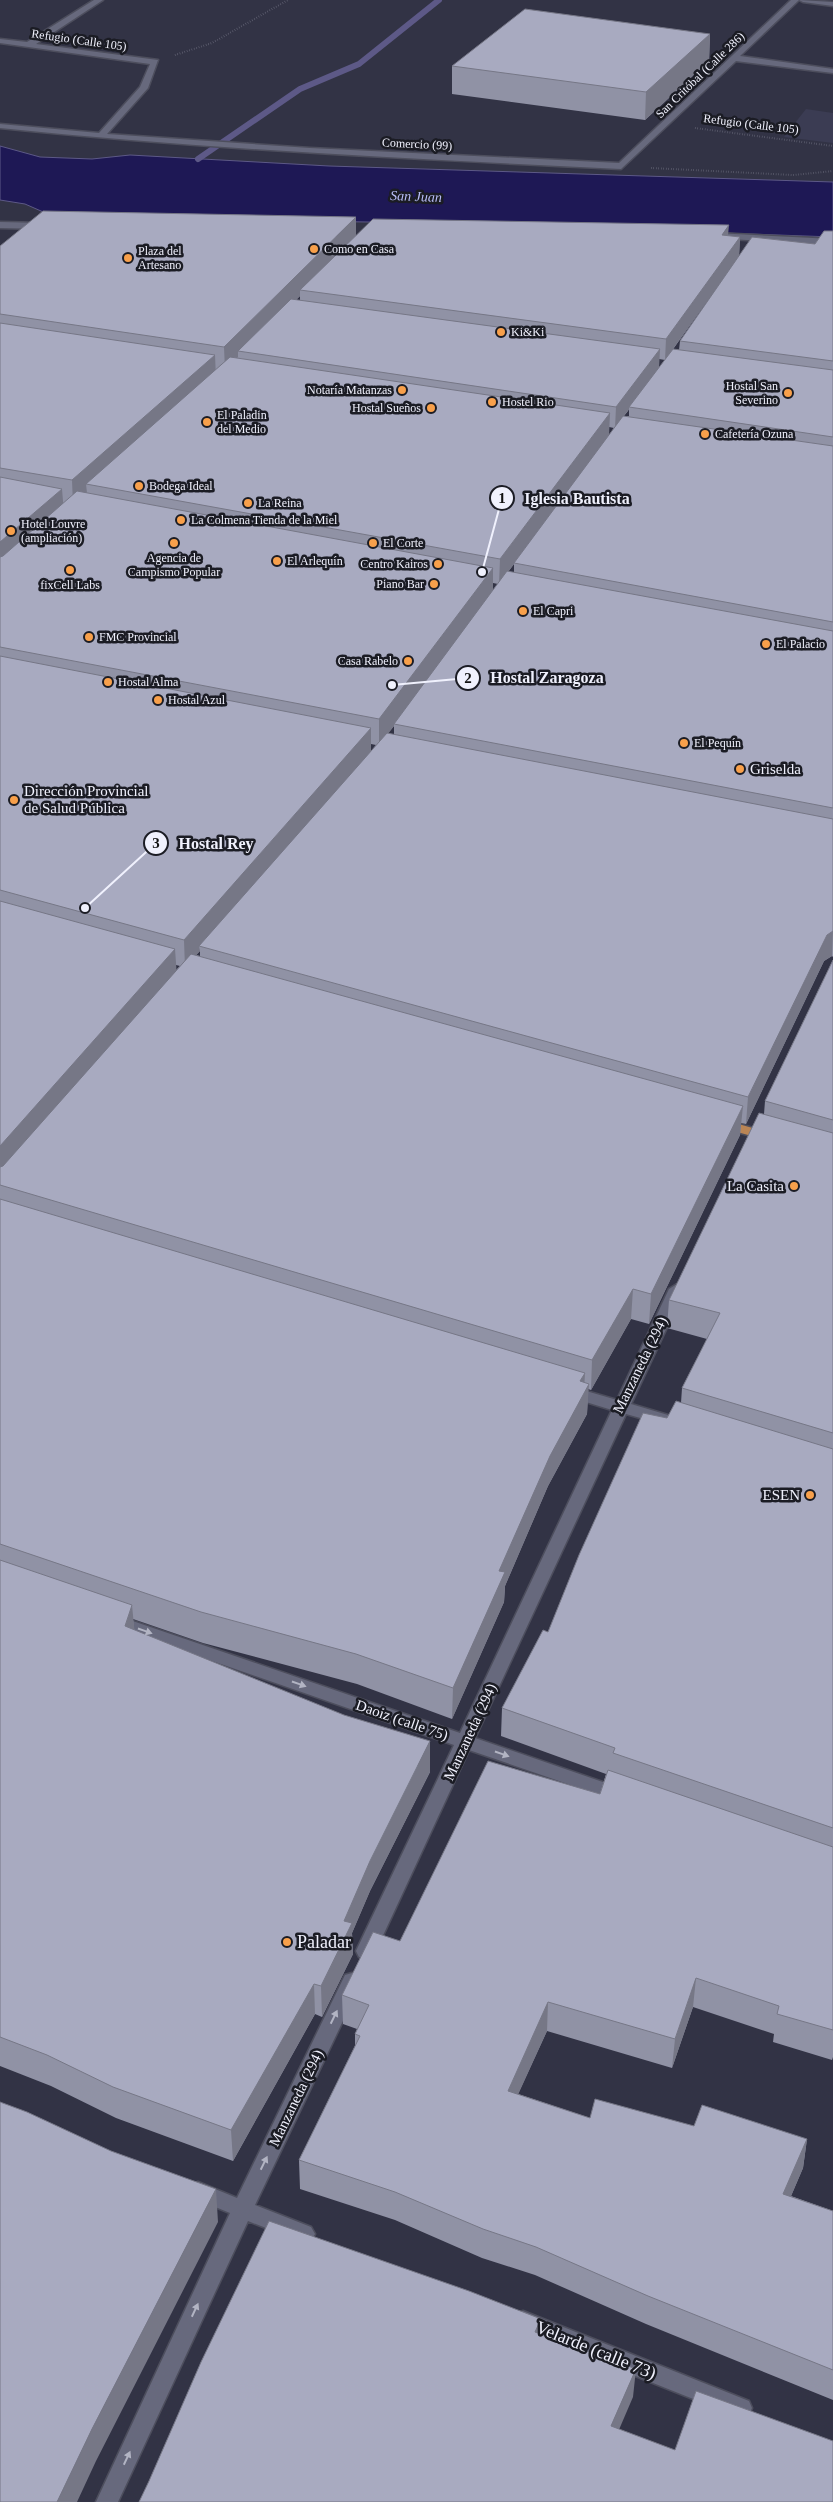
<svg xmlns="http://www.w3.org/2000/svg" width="833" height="2502" viewBox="0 0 833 2502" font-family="Georgia,serif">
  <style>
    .built { fill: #3b3c53 }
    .water { fill: #1e1855; stroke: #5d5987 }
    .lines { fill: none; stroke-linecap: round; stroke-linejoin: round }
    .stream { stroke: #5d5987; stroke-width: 6 }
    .minor-casing { stroke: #4d4e5d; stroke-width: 3 }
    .major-casing { stroke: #4d4e5d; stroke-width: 3 }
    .path { stroke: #6f7080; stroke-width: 2; stroke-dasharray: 0.5 2; stroke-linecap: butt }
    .minor { fill: #67697d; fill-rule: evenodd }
    .major { fill: #ba8555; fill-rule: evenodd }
    .wall { fill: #9092a5; fill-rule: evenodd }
    .shaded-wall { fill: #767786 }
    .building { fill: #a8aac0; stroke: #767786 }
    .oneway { fill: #b2b4c3 }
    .poi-dot { fill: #f8a04b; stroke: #1b1c24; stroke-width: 2 }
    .labels { text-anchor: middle; stroke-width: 5; stroke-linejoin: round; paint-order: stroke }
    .far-street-label { font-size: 12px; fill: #f0f1fd; stroke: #1b1c24 }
    .far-poi-label { font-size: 12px; fill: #f0f1fd; stroke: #1b1c24; text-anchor: start }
    .far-water-label { font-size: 14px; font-style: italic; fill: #b9bef8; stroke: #1b1c24 }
    .poi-label { font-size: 15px; fill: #f0f1fd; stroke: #1b1c24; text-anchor: start }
    .street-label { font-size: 15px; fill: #f0f1fd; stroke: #1b1c24 }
    .near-poi-label { font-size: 18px; fill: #f0f1fd; stroke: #1b1c24; text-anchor: start }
    .near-street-label { font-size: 18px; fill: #f0f1fd; stroke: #1b1c24 }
    .leader { fill: none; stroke: #f0f1fd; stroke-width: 2 }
    .callout-dot { fill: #f0f1fd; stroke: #1b1c24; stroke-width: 2 }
    .mark-label { font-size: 15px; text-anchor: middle; font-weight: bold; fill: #111 }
    .callout-label { font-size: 16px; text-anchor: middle; font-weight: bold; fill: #f0f1fd; stroke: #1b1c24; stroke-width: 5; stroke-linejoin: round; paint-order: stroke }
  </style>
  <rect width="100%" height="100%" fill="#323345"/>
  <path class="built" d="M806 109 833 113V143L784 137Z"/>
  <path class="water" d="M0 146 40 157 92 159 130 155 329 166 833 182V237L447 223 57 218 25 204 0 200Z"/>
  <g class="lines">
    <path class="stream" d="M198 159 300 89 359 64 439 0"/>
    <defs>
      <path id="minor" d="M94 0H103L36 44 158 60 148 88 107 134 310 148 619 163 791 0H799L740 56 833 69V73L736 61 621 169C413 159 206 149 0 128V124L99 133 140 87 150 64 0 43V39L27 42Z
        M799 0 833 2V6L803 2Z
        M0 222 44 223 48 226 44 229 0 228Z
        M715 233 833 239V245L712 238V234Z
        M677 1284 685 1289 631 1404 668 1415 670 1419 668 1423 662 1424 626 1414 475 1738 626 1790 629 1795 626 1800 620 1802 469 1750 373 1957 366 1959 359 1957 356 1951 454 1745 109 1625 106 1621 109 1617 115 1615 121 1617 460 1733 612 1410 563 1395 561 1391 563 1387 569 1386 617 1400 669 1289Z
        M352 1973 359 1975 362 1981 255 2205 311 2227 315 2234 311 2241 304 2243 248 2221 118 2502H96L230 2213 191 2197 188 2191 191 2185 198 2182 237 2198 345 1975Z
        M523 2311 749 2401 752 2408 749 2415 741 2418 515 2328 512 2321 515 2314Z"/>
      <path id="major" d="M721 1119 774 1134 776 1137 769 1141 716 1126 714 1123 716 1120Z"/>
    </defs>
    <use href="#minor" class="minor-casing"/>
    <use href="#major" class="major-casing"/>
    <path class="path" d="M175 55 212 43 288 0
      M695 128 833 146
      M651 168 793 175 833 171"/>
    <use href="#minor" class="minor"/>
    <use href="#major" class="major"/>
  </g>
  <path class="wall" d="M710 34 709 61 645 120 452 94V66Z
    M833 231V957L832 956 824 961 746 1124 741 1123 740 1135 649 1324 631 1319 591 1390 588 1389 587 1414 548 1486 505 1586 504 1602 452 1719 357 1684 203 1643 133 1619 134 1630 430 1772 370 1891 352 1933 353 1954 322 2017 315 2014 233 2161 116 2118 51 2086 0 2066V246L356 236H728L740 237 739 256 815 244ZM726 274 680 341 679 350 669 355ZM300 296V300H296ZM659 359 665 360 659 368ZM629 409V416H624L628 411ZM609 427 614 428 609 435ZM514 564V572H508ZM493 583 498 584 493 591ZM394 726V735L388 733ZM371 744 376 745 371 751ZM200 951V956L196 955ZM176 965 180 966 176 970Z
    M833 960V2057L832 2060 773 2042 774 2034 693 2007 672 2068 547 2031 518 2094 590 2118 694 2126 807 2139 803 2168 791 2196 833 2211V2400L646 2324 535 2275 482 2258 395 2220 300 2189 299 2160 355 2046V2034L357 2029 343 2024 342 1995 400 1941 600 1794 606 1774 501 1736 502 1708 548 1632 667 1418 681 1403 682 1388 707 1339 667 1328 669 1300 764 1114 765 1101Z"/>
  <path class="shaded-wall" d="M710 34 709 61 645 120 646 92Z
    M356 217V239L300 290V296L243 352 238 351V357L225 370 224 347Z
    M729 225 727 245 722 235Z
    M740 237 739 257 665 360 666 339Z
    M660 349 659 369 629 407V409L615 428 616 407Z
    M215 355 216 378 86 484 87 493 73 505 72 480Z
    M610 413 609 436 514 563V564L499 584 500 559Z
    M62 489 64 513 0 570V542Z
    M493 568V593L394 724V726L379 746V719Z
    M371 728V755L199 946 200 951 185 968 184 940Z
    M833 931 832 956 824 961 746 1124 748 1097 827 935Z
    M175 949 177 977 0 1179V1146Z
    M743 1106 740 1135 649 1324 651 1294Z
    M633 1289 631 1319 591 1390 592 1360Z
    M585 1373 584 1392 589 1384 587 1414 548 1486 505 1586 504 1602 452 1719 453 1688 499 1571 580 1381Z
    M132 1605 135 1636 125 1626Z
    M430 1741V1772L370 1891 352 1933 353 1954 322 2017 321 1986 344 1921 370 1861Z
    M696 1978 693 2007 672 2068 675 2039Z
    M314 1984 315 2014 233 2161 231 2130Z
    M548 2002 547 2031 507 2119 508 2091Z
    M807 2139 803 2168 780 2222 783 2194Z
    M216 2189 218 2222 96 2461 77 2502H57L92 2429Z
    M541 2319 540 2347 535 2332Z
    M636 2369 633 2397 609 2453 611 2426Z"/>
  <path class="building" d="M525 9 710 34 646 92 452 66Z
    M43 211 356 217 224 347 0 314V246Z
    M373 219 729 225 722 235 740 237 666 339 300 290Z
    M824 231H833V361L680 341 752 237 815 244Z
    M291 299 660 349 616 407 238 351Z
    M0 323 215 355 72 480 0 468Z
    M673 349 833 370V437L629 407Z
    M230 357 610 413 500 559 86 484Z
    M623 416 833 446V622L514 563Z
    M0 477 62 489 0 542Z
    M77 491 493 568 379 719 0 647V557L3 556Z
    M507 571 833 631V808L394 724Z
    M0 656 371 728 184 940 0 890Z
    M387 733 833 819V931L827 935 748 1097 199 946Z
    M0 901 175 949 0 1146Z
    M191 954 743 1106 651 1294 633 1289 592 1360 0 1185V1167L3 1166Z
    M833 960V1120L765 1101Z
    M759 1113 833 1133V1433L682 1388 720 1313 669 1300Z
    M0 1199 585 1373 580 1381 589 1384 550 1456 499 1571 505 1572 453 1688 356 1654 201 1612 0 1544Z
    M676 1401 833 1449V1828L613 1753 615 1748 502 1708 543 1630 548 1632 579 1555 643 1413 667 1418Z
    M0 1560 132 1605 125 1626 344 1715 430 1741 370 1861 344 1921 352 1923 321 1986 314 1984 231 2130 113 2087 47 2055 0 2037Z
    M488 1761 600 1794 608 1770 833 1847V2030L777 2014 779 2006 696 1978 675 2039 548 2002 508 2091 590 2118 595 2099 694 2126 702 2105 807 2139 783 2194 833 2211V2370L648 2296 536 2247 483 2229 395 2192 299 2160 360 2036 355 2034 369 2005 342 1995 373 1932 400 1941Z
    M0 2102 27 2112 111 2151 216 2189 92 2429 57 2502H0Z
    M269 2221 469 2291 541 2319 535 2332 636 2369 611 2426 675 2450 696 2391 833 2441V2502H139L149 2481 201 2362Z"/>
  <defs><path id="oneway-solid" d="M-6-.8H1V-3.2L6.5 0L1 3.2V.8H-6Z" transform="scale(1.25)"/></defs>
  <g class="oneway">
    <use href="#oneway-solid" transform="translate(145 1631) rotate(19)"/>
    <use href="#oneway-solid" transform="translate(299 1684) rotate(19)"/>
    <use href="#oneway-solid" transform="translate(502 1754) rotate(19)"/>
    <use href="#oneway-solid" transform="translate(334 2017) rotate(-64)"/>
    <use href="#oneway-solid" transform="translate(264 2163) rotate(-64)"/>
    <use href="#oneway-solid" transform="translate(195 2310) rotate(-65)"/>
    <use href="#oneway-solid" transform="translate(127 2458) rotate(-65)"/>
  </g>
  <g class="poi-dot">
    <circle cx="314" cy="249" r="5"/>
    <circle cx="128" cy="258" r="5"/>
    <circle cx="501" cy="332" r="5"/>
    <circle cx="402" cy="390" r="5"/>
    <circle cx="788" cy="393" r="5"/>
    <circle cx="492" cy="402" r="5"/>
    <circle cx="431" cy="408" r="5"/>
    <circle cx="207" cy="422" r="5"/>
    <circle cx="705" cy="434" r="5"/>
    <circle cx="139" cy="486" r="5"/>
    <circle cx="248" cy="503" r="5"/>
    <circle cx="181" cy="520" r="5"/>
    <circle cx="11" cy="531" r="5"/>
    <circle cx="174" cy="543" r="5"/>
    <circle cx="373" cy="543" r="5"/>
    <circle cx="277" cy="561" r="5"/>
    <circle cx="438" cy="564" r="5"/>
    <circle cx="70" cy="570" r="5"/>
    <circle cx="434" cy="584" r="5"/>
    <circle cx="523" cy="611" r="5"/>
    <circle cx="89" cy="637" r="5"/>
    <circle cx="766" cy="644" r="5"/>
    <circle cx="408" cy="661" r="5"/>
    <circle cx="108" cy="682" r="5"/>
    <circle cx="158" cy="700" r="5"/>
    <circle cx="684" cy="743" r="5"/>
    <circle cx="740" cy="769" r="5"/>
    <circle cx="14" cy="800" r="5"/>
    <circle cx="794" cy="1186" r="5"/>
    <circle cx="810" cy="1495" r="5"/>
    <circle cx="287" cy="1942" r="5"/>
  </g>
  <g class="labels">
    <g class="far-street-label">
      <text transform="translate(79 40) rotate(8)" y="4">Refugio (Calle 105)</text>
      <text transform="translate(700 75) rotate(-44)" y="4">San Critóbal (Calle 286)</text>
      <text transform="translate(751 124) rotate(7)" y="4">Refugio (Calle 105)</text>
      <text transform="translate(417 144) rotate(3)" y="4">Comercio (99)</text>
    </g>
    <g class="far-poi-label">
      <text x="324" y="253">Como en Casa</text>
      <text x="138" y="255">Plaza del<tspan x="138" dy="14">Artesano</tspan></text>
      <text x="511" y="336">Ki&amp;Ki</text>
      <text x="778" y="390" text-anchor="end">Hostal San<tspan x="778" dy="14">Severino</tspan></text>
      <text x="392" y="394" text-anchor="end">Notaría Matanzas</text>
      <text x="502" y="406">Hostel Rio</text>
      <text x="421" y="412" text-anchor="end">Hostal Sueños</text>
      <text x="217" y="419">El Paladin<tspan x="217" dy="14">del Medio</tspan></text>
      <text x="715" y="438">Cafetería Ozuna</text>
      <text x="149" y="490">Bodega Ideal</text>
      <text x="258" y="507">La Reina</text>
      <text x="191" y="524">La Colmena Tienda de la Miel</text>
      <text x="21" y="528">Hotel Louvre<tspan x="21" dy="14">(ampliación)</tspan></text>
      <text x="383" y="547">El Corte</text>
      <text x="174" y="562" text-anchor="middle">Agencia de<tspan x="174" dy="14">Campismo Popular</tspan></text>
      <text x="287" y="565">El Arlequín</text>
      <text x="428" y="568" text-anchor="end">Centro Kairos</text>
      <text x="424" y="588" text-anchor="end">Piano Bar</text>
      <text x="70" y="589" text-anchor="middle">fixCell Labs</text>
      <text x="533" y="615">El Capri</text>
      <text x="99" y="641">FMC Provincial</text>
      <text x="776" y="648">El Palacio</text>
      <text x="398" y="665" text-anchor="end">Casa Rabelo</text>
      <text x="118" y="686">Hostal Alma</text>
      <text x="168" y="704">Hostal Azul</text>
      <text x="694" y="747">El Pequín</text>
    </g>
    <g class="far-water-label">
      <text transform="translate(416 196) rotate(2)" y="5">San Juan</text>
    </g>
    <g class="poi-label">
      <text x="750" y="774">Griselda</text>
      <text x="24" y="796">Dirección Provincial<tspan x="24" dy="17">de Salud Pública</tspan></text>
      <text x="784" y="1191" text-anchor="end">La Casita</text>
      <text x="800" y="1500" text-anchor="end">ESEN</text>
    </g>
    <g class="street-label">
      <text transform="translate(640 1365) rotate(-64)" y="5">Manzaneda (294)</text>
      <text transform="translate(402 1720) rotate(19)" y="5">Daoiz (calle 75)</text>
      <text transform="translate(470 1732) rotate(-65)" y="5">Manzaneda (294)</text>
      <text transform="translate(296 2098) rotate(-64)" y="5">Manzaneda (294)</text>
    </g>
    <g class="near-poi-label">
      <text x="297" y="1948">Paladar</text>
    </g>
    <g class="near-street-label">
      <text transform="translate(596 2350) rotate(22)" y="6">Velarde (calle 73)</text>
    </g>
  </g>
  <path class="leader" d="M482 572L502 498M392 685L468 678M85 908L156 843"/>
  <g class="callout-dot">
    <circle cx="482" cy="572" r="5"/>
    <circle cx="392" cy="685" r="5"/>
    <circle cx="85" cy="908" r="5"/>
    <circle cx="502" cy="498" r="12"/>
    <circle cx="468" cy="678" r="12"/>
    <circle cx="156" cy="843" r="12"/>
  </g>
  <g class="mark-label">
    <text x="502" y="503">1</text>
    <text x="468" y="683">2</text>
    <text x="156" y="848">3</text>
  </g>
  <g class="callout-label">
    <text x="577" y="504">Iglesia Bautista</text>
    <text x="547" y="683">Hostal Zaragoza</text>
    <text x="216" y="849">Hostal Rey</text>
  </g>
</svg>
